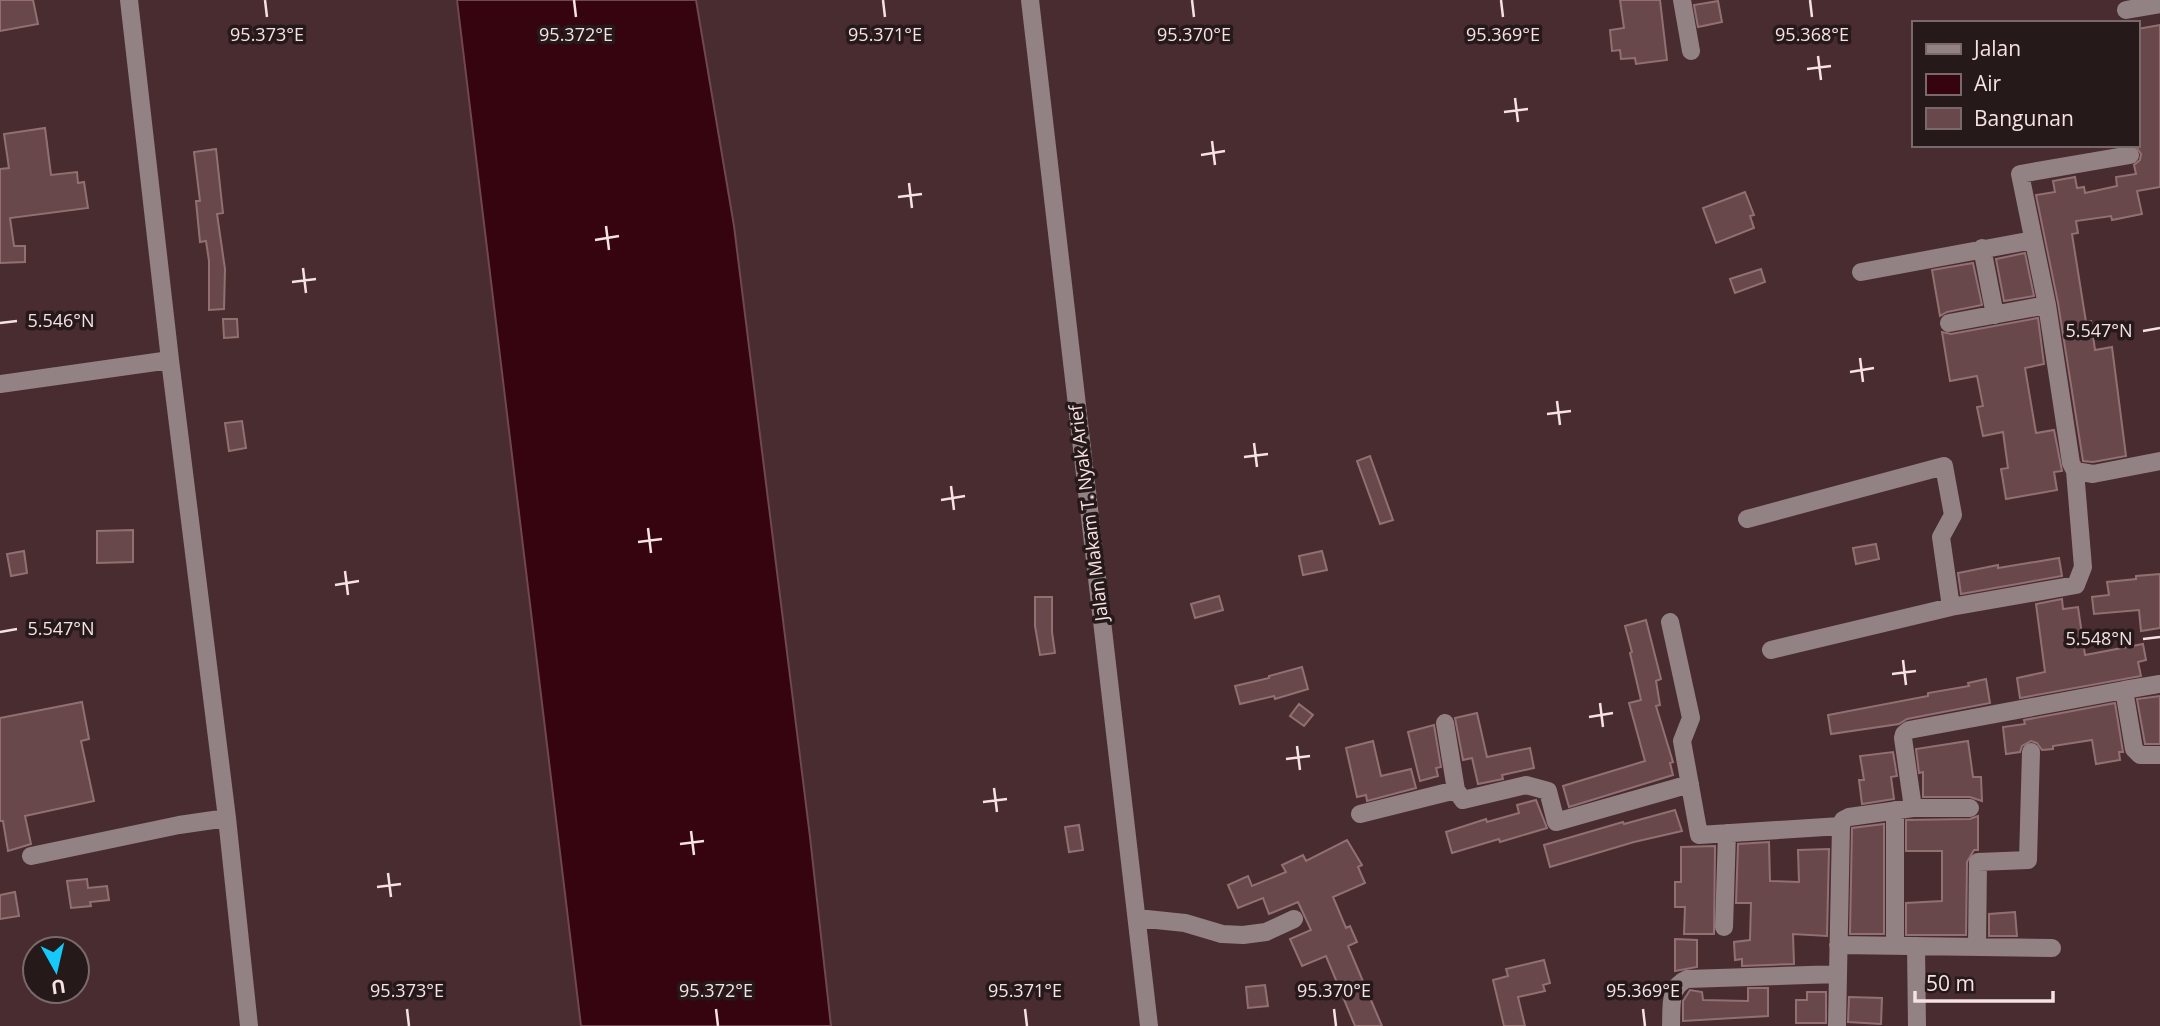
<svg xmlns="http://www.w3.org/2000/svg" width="2160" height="1026" viewBox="0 0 2160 1026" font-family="'Open Sans',sans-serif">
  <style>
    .water { fill: #35040f; stroke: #6f474f; stroke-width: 2 }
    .building { fill: #68484b; stroke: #927072; stroke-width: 2 }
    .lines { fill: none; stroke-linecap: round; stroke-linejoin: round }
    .minor { stroke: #928283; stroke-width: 18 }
    .ticks { fill: none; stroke: #f6e2e3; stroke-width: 2.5 }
    .labels { text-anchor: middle; stroke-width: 7; stroke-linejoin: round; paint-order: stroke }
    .street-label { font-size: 18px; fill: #f6e2e3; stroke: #26191a }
    .ticks-label { font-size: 18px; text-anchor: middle; fill: #f6e2e3; stroke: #26191a; stroke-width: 7; stroke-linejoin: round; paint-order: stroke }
  </style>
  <rect width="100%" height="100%" fill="#492c2f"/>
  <path class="water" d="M457 0H696L734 226 810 837 831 1026H581Z"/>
  <path class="building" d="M0 0H33L38 24 0 31Z
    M1620 0H1660L1667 60 1636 64 1635 58 1621 59 1620 50 1612 51 1610 30 1624 28Z
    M1718 1 1722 22 1698 27 1694 5Z
    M2160 25V187L2137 191 2142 214 2112 220 2111 216 2076 221 2078 233 2072 234 2086 322 2091 321 2095 350 2112 347 2126 456 2093 462 2083 461 2058 303 2036 195 2055 192 2053 181 2075 177 2077 188 2084 187 2085 193 2117 186 2116 177 2136 174 2134 165 2140 160 2141 154 2135 145H2137V29Z
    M45 128 51 175 77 172 78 183 84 182 88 208 10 218 14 246H25V262L0 263V169L9 168 4 134Z
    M216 149 223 213 217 214 225 269 224 309 209 310V261L206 241 200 242 196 201H200L194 152Z
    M1745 192 1754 215 1750 216 1754 228 1716 243 1703 208Z
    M2025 253 2034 296 2004 301 1996 259Z
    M1973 263 1982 305 1947 312 1940 316 1932 270Z
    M1761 269 1765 282 1735 293 1730 279Z
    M2038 318 2044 364 2025 368 2036 433 2054 430 2062 471 2054 472 2057 490 2006 499 2001 469 2008 468 2003 432 1983 436 1977 407 1983 406 1977 376 1950 381 1942 332 1951 334Z
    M223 319H237L238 337 224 338Z
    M242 421 246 448 229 451 225 423Z
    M1370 456 1393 520 1380 524 1357 461Z
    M133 530V562L97 563V531Z
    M1876 544 1879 559 1856 564 1853 548Z
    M24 551 27 573 11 576 7 554Z
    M1322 551 1327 570 1303 575 1299 556Z
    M2059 558 2062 576 1961 594 1958 573 1998 565V568Z
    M2160 574V628L2141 631 2139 610 2094 614 2092 597 2109 595 2107 582 2136 579V576Z
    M1219 596 1223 610 1195 618 1191 604Z
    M1035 597H1052V632L1055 653 1040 655 1035 626Z
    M2062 599 2063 609 2078 607 2085 655 2143 644 2146 660 2138 662 2141 676 2020 698 2017 678 2045 672 2036 604Z
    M1646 620 1661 679 1656 681 1660 705 1656 706 1673 762 1670 763 1673 775 1569 807 1563 786 1645 761 1629 703 1641 700 1630 653 1632 652 1625 626Z
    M1302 667 1308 689 1275 699 1274 696 1240 704 1235 686 1269 678V676Z
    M1986 679 1990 703 1907 719 1899 724 1831 734 1828 715 1928 696V693L1969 686 1968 683Z
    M2160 696V744H2145L2137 699Z
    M82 702 89 739 81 741 94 801 25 816 31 844 8 851 3 821H0V718Z
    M2115 703 2123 752H2119L2120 760 2096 764 2092 740 2053 746V749L2042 750 2037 743 2031 741 2022 746 2020 752 2006 754 2003 727 2025 724 2024 720Z
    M1299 704 1313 715 1304 726 1290 716Z
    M1477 713 1487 757 1530 748 1534 768 1502 775 1503 779 1478 784 1472 758 1463 760 1455 718Z
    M1434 725 1441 767 1436 768 1438 776 1420 781 1408 732Z
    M1373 741 1381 776 1411 769 1416 788 1367 801 1366 795 1357 797 1346 748Z
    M1968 741 1973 777H1981L1982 801 1970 797H1923V772L1919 773 1916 749Z
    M1893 752 1897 776 1891 777 1894 799 1862 804 1859 780H1864L1860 756Z
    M1536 800 1547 828 1500 842 1499 839 1452 853 1446 832 1486 819 1487 822 1519 813 1517 805Z
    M1675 810 1682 831 1634 842 1550 867 1544 845 1623 822 1624 824Z
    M1978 816V850H1974L1967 862 1966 935H1906V903L1942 901V851H1906V820L1970 819Z
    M1884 824V934H1850L1852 828Z
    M1079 825 1083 850 1069 852 1065 827Z
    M1347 840 1362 865 1358 867 1365 883 1333 897 1346 928 1350 926 1357 942 1348 946 1382 1026H1355L1326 956 1302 966 1290 939 1311 930 1298 902 1269 914 1263 898 1238 908 1228 885 1248 876 1252 886 1286 872 1282 865 1303 855 1306 861Z
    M1769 842 1770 881 1799 882 1798 850 1829 849 1827 936 1793 934 1794 964 1742 966V959L1735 960 1734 942 1750 940 1751 903H1736L1738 844Z
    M1715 846 1714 934H1684L1685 907H1675V882H1681V847Z
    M87 879 88 888 107 886 109 900 90 902 91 906 71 908 67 881Z
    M15 892 19 916 0 919V895Z
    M2015 912 2017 936H1989V914Z
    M1675 939 1697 940V967L1675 971Z
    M1544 960 1550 983 1543 985 1545 991 1518 997 1525 1026H1504L1493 980 1508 976 1506 969Z
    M1265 985 1268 1006 1248 1008 1246 987Z
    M1748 988H1768V1016L1683 1021V1001L1690 990 1702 992 1703 1000 1748 1001Z
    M1807 992H1826V1023H1796V1000H1807Z
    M1849 997 1882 998 1881 1024 1848 1022Z"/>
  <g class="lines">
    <path class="minor" d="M129 0 170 360 227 818 249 1026
      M1030 0 1149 1026
      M1682 0 1691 51
      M2126 10 2160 4
      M2130 155 2020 174 2047 305 2071 463 2075 471 2093 474 2160 461
      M1982 248 1995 315
      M1861 272 2033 240
      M1949 323 2047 305
      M0 384 170 360
      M1747 519 1944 466 1953 515 1941 537 1951 607
      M1670 622 1691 718 1682 741 1699 835 1841 826
      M1771 650 1951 607 2076 585 2083 567 2075 471
      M2124 690 2160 684
      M1445 723 1456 790 1463 800 1526 785 1548 791 1556 822 1690 784
      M1913 808H1970
      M1360 814 1456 790
      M31 856 179 825 227 818
      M1137 918 1185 923 1222 934 1243 935 1266 932 1294 919
      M1724 927 1727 833
      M1838 945 2052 948
      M1895 946V810
      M1916 946 1917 1026
      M1977 947 1978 862 2028 860 2031 752
      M1671 1026C1672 1008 1668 987 1687 979L1838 974 1841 826 1843 820 1849 817 1913 808 1903 738 1904 734 1909 730 2124 690 2134 749 2140 755H2160
      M1837 1026 1838 974"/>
  </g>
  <path class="ticks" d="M265 0 267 17M574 0 576 17M883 0 885 17M1192 0 1194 17M1501 0 1503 17M1810 0 1812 17M1818 56 1821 80M1807 69 1831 66M1515 98 1518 122M1504 112 1528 109M1212 141 1215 165M1201 155 1225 151M909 183 912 208M898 197 922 194M606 226 609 250M595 240 619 236M303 268 306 293M292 282 316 279M0 323 17 321M2143 331 2160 328M1860 358 1863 382M1850 372 1874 368M1557 401 1560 425M1547 414 1571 411M1254 443 1257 467M1244 457 1268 454M951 486 954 510M941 500 965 496M648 528 651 553M638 542 662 539M345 571 348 595M335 585 359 581M0 632 17 629M2143 639 2160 637M1903 660 1906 685M1892 674 1916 671M1600 703 1603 727M1589 717 1613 713M1297 746 1300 770M1286 759 1310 756M994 788 997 812M983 802 1007 799M691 831 694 855M680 844 704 841M388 873 391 897M377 887 401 884M407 1009 409 1026M716 1009 718 1026M1025 1009 1027 1026M1334 1009 1336 1026M1643 1009 1645 1026"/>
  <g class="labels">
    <g class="street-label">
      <text transform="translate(1089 513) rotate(-97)" y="6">Jalan Makam T. Nyak Arief</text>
    </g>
  </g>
  <g class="ticks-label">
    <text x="267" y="41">95.373°E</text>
    <text x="576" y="41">95.372°E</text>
    <text x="885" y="41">95.371°E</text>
    <text x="1194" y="41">95.370°E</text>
    <text x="1503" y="41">95.369°E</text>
    <text x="1812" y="41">95.368°E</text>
    <text x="61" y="327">5.546°N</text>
    <text x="2099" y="337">5.547°N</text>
    <text x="61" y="635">5.547°N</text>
    <text x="2099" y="645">5.548°N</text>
    <text x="407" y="997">95.373°E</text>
    <text x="716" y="997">95.372°E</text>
    <text x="1025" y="997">95.371°E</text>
    <text x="1334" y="997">95.370°E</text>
    <text x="1643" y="997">95.369°E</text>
  </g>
  <rect x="1912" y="21" width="228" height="126" fill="#26191a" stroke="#79696a" stroke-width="2"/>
  <rect x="1926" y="44" width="35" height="10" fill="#928283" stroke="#79696a" stroke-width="2"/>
  <text x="1974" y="56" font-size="21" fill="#f6e2e3">Jalan</text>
  <rect x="1926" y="74" width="35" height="21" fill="#35040f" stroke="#79696a" stroke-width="2"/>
  <text x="1974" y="91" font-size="21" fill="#f6e2e3">Air</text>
  <rect x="1926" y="108" width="35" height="21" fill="#68484b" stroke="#79696a" stroke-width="2"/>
  <text x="1974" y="126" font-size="21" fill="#f6e2e3">Bangunan</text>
  <g transform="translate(56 970) rotate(172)"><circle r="33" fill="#26191a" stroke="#79696a" stroke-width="2"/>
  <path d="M0-5L12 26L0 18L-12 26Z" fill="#15cafb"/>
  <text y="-10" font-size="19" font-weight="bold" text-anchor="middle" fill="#f6e2e3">U</text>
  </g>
  <path d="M1915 991v10h138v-10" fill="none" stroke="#f6e2e3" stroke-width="3.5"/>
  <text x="1926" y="991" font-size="21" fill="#f6e2e3" stroke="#26191a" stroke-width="5" paint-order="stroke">50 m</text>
</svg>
